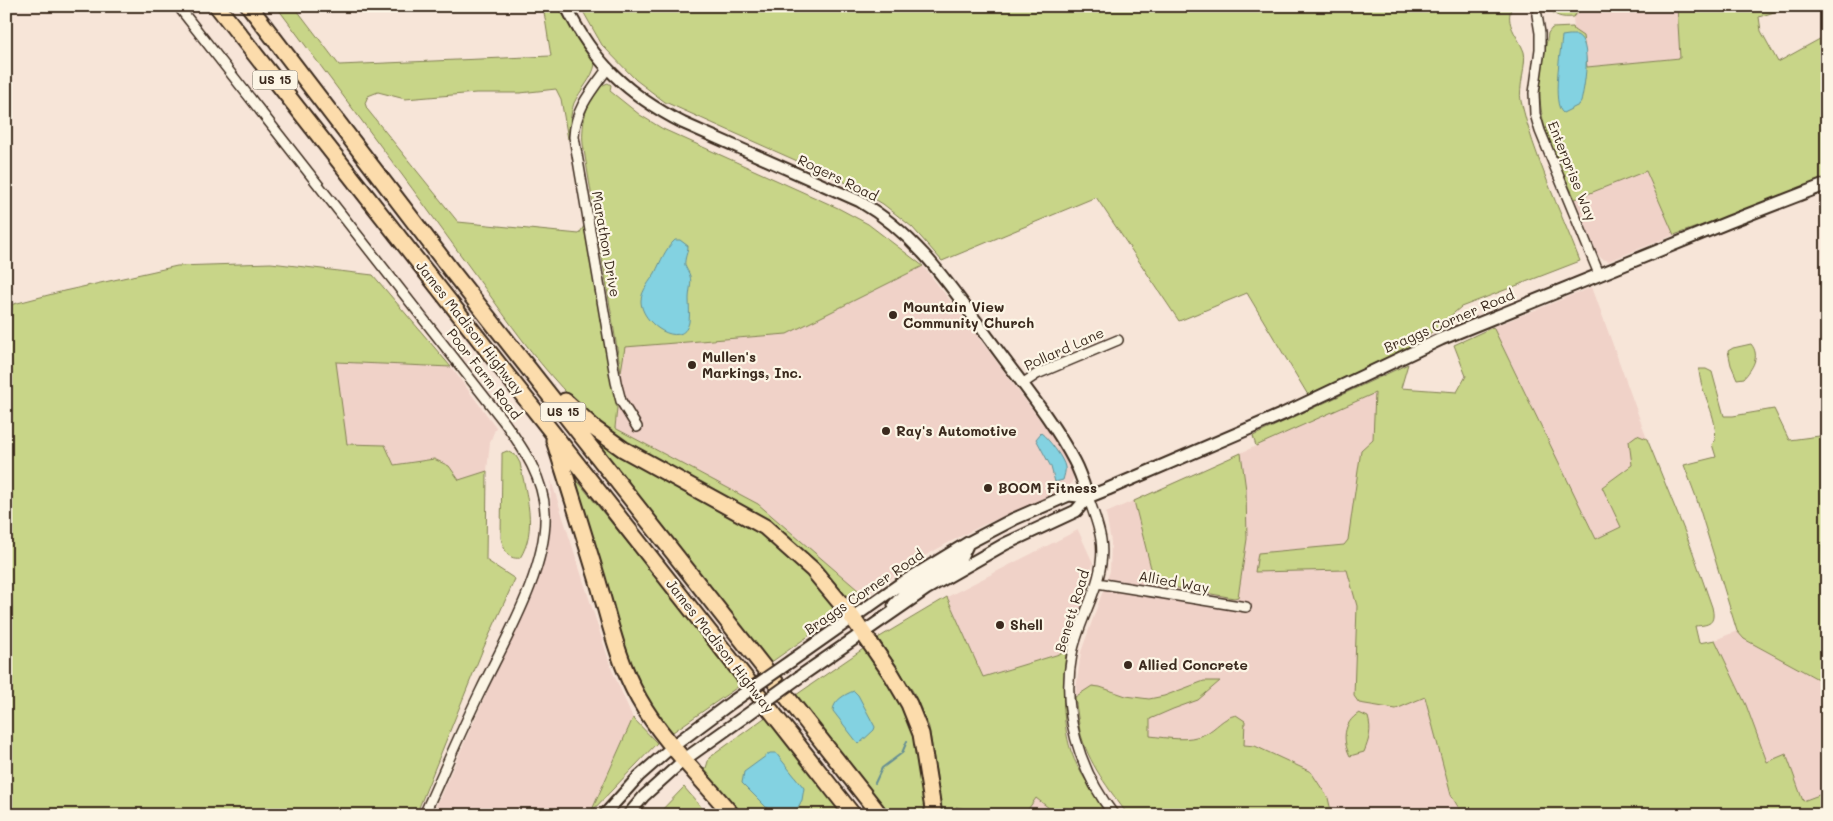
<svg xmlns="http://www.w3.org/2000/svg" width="1833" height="821" viewBox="0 0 1833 821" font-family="Mali,sans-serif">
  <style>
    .built { fill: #f0d2c8 }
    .green { fill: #c8d588; stroke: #828053 }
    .water { fill: #83d2e1; stroke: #668f93 }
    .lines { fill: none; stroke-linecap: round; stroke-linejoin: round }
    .stream { stroke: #668f93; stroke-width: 2 }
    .minor-casing { stroke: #3b2a1e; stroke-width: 12 }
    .tertiary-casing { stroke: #3b2a1e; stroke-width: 14 }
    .secondary-casing { stroke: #3b2a1e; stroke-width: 15 }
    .motorway-casing { stroke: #3b2a1e; stroke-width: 19 }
    .minor { stroke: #fcf5e5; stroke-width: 9 }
    .tertiary { stroke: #fcf5e5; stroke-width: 10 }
    .secondary { stroke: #fcf5e5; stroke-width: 11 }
    .motorway { stroke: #fcdcac; stroke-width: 15 }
    .secondary-bridge-casing { stroke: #3b2a1e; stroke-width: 15; stroke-linecap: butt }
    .secondary-bridge { stroke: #fcf5e5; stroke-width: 11 }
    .poi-dot { fill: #3b2a1e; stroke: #fcf5e5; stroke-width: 2 }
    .labels { text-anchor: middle; stroke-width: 4.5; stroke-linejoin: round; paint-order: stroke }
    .shield { fill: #fcf5e5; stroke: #75675a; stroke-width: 1 }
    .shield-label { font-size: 12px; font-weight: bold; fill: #3b2a1e }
    .street-label { font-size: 14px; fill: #3b2a1e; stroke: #fcf5e5 }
    .poi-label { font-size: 14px; font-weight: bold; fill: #3b2a1e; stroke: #fcf5e5; text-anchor: start }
  </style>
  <rect width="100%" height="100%" fill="#f7e5d8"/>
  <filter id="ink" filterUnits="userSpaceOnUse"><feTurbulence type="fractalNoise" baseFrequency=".02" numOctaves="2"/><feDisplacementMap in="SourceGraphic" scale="10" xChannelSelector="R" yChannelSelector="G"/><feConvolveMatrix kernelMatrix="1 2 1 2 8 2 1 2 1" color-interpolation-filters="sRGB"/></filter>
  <g filter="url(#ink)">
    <path class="built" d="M1585 6H1677L1680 58 1587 67 1586 51 1574 29 1573 17Z
      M1646 171 1674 235 1609 261 1602 259 1598 255 1575 199Z
      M923 266 967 322 1061 448 1073 469V479L1071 484 1065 490 983 525 948 543 921 558 865 596 758 504 615 428 624 347 787 334Z
      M1592 287 1647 439 1637 435 1632 465 1602 487 1621 527 1596 539 1493 327Z
      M335 362 451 367 496 427 490 442 487 471 459 480 449 466 434 459 393 465 385 445 346 444Z
      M1375 393 1396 708 1425 697 1451 795 1463 815H1332L1328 798 1311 772 1255 746 1080 732 1075 697 1081 652 1110 571 1111 542 1106 513Z
      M551 480 612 670 633 718 589 815H432L537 580 546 557 550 529Z
      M1078 530 1093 563 1086 595 1066 652 983 677 947 597Z
      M1737 631 1744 639 1827 684V792L1803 801 1767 762 1746 705 1715 640Z
      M1036 797 1058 815H1024Z"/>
    <path class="green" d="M276 6H294L339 65 551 56 543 6H557L595 64C593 78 580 90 574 103 570 115 570 127 568 139L561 99 556 89 520 93H476L405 99 378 92 368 96 365 103 367 109 458 222 579 234 584 226 617 408 615 428 758 504 865 596 855 598 845 596 829 575 788 537 761 515 619 440C551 390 507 317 457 250 398 168 336 87 276 6Z
      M580 6H1512C1504 25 1518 35 1524 52 1527 62 1518 88 1521 101 1534 156 1559 208 1580 261L1461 307 1420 342 1308 395 1247 293 1179 321 1096 197 942 261 912 227 883 204 851 185 665 102 636 80 602 45Z
      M1548 6H1585L1573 17C1562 18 1554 17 1548 6Z
      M1677 6H1792L1759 17 1761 31 1778 62 1827 35V177L1760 205 1674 235 1646 171 1575 199C1560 165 1539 129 1540 91 1541 72 1545 53 1548 33L1552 28 1573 27 1574 30 1583 36 1587 67 1680 58Z
      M608 83 611 85 610 91 640 115 663 129 838 208 868 224 923 266 787 334 625 347 621 372 583 144C581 125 587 89 608 83Z
      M271 263 373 275 451 367 336 362 347 444 385 445 394 465 434 459 449 466 459 480 487 471 486 560 515 579 483 649 416 815H6V306L64 291 177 266Z
      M1493 327 1596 539 1621 527 1602 487 1632 465 1629 441 1637 435 1647 439 1691 547 1712 607C1716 624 1709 625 1695 626L1699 643 1715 640 1746 705 1767 762 1786 754 1803 801 1827 792V815H1463L1451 795 1425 697 1396 709 1359 703 1354 696 1357 606 1347 570 1255 572 1258 553 1344 545 1348 540 1361 450 1373 439 1375 393 1256 446 1253 436 1408 364 1401 388 1457 392 1466 376 1454 345Z
      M1751 344C1761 356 1752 369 1744 378L1737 379 1731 365 1728 351 1733 348Z
      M1699 369H1706L1712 372 1724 416H1733L1774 409 1789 440 1827 435V684L1744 639 1737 631 1696 497 1684 465 1716 457 1712 444 1715 441C1719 416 1700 394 1699 369Z
      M586 429 767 536 808 571 838 609 834 612 830 621 770 663Z
      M507 451 516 456 520 463C526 495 538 529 520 558 507 560 504 549 501 538L502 459V453Z
      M1241 453 1246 490 1247 539 1238 597 1234 598 1155 584 1134 501Z
      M571 473 742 684 673 732C646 704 634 669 620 633Z
      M947 597 983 677 1066 652C1063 685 1061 720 1071 751 1079 774 1095 794 1109 813L1108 815H1058L1036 798 1024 815H994L956 807 957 815H943L929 727 914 693 878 638Z
      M866 647 893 685 915 735 929 815H890L796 695Z
      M1204 681H1220L1198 700 1173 709 1150 719V736C1168 738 1188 742 1205 734 1217 728 1222 718 1236 715L1245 721 1244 745 1255 746 1311 772 1328 798 1332 815H1128C1109 789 1088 763 1080 731 1078 720 1077 708 1075 697L1092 686 1100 687 1126 696 1149 699 1164 696Z
      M1359 713 1368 717C1372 730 1369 740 1364 752L1350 756C1342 740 1343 723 1359 713Z
      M767 716 845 815H740L723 797 701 769 706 768 709 758Z
      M633 718 657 743 591 812Z
      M684 787 708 815H657Z"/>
    <path class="water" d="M1569 35C1570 35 1575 35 1577 35 1593 42 1584 89 1581 102L1579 105 1563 113C1551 104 1561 51 1562 36Z
      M675 240H680L688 246C688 252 684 259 685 265 686 269 689 272 690 276 692 283 689 291 689 299 689 306 690 314 689 322 683 351 640 324 641 300 642 290 650 281 655 273 661 261 665 249 675 240Z
      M1041 433C1048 438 1064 459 1065 467 1066 471 1064 476 1063 480L1055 482 1051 467 1036 439Z
      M854 691 858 695 875 727 874 730 859 744 857 742 833 711C833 701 845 694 854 691Z
      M770 753H776L779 757 804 788 802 800 794 815H774L742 783 744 772Z"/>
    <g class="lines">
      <path class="stream" d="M875 783 882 768 902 753 907 741"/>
      <defs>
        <path id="minor" d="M178 6 505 423C525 451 543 478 545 512 548 568 505 640 481 690 461 731 443 773 424 815
          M1537 15 1540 33V49L1534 93 1535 114 1540 131 1599 274
          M608 68C592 90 575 109 574 137L616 382 621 401 637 427
          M1022 384 1037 374 1118 340
          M1088 497C1093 511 1099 526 1101 540 1107 581 1079 616 1072 654 1061 711 1079 770 1114 815
          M1097 583 1246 607"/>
        <path id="tertiary" d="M566 6C593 62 628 95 683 123L859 201C921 237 954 292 996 348 1023 385 1053 421 1074 461 1080 472 1084 485 1088 497
          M604 815 639 776 673 746
          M628 815 644 796 685 759"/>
        <path id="secondary" d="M894 605 909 589 962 556 968 543
          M791 661 899 585 968 543 1014 519 1069 495 1088 497 1108 489 1283 414 1441 339 1729 222 1827 184
          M802 675 926 589 1005 544 1076 511 1088 497
          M673 746 732 702
          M685 759 744 717"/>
        <path id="motorway" d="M217 6 853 815
          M249 6 454 274 880 815
          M565 401 595 429 623 449 765 527 813 570 852 617 892 675 909 704 921 734 934 815
          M554 440C569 486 583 532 597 578 609 619 618 662 639 699 662 740 702 779 732 815"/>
      </defs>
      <use href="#minor" class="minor-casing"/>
      <use href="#tertiary" class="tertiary-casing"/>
      <use href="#secondary" class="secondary-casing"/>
      <use href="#motorway" class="motorway-casing"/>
      <use href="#minor" class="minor"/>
      <use href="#tertiary" class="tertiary"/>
      <use href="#secondary" class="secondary"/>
      <use href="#motorway" class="motorway"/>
      <defs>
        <path id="secondary-bridge" d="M732 702 791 661
          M744 717 802 675"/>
      </defs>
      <use href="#secondary-bridge" class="secondary-bridge-casing"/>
      <use href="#secondary-bridge" class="secondary-bridge"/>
    </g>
  </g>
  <g class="poi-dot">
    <circle cx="893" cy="315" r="5"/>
    <circle cx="692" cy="365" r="5"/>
    <circle cx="886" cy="431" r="5"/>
    <circle cx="988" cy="488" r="5"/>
    <circle cx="1000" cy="625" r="5"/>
    <circle cx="1128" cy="665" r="5"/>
  </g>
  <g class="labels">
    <g class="shield">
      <rect x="252.5" y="70.5" width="45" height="19" rx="4"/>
      <rect x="540.5" y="402.5" width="45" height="19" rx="4"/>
    </g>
    <g class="shield-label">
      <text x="275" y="84">US 15</text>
      <text x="563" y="416">US 15</text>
    </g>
    <g class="street-label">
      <text transform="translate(1572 171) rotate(68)" y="5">Enterprise Way</text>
      <text transform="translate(838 178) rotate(26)" y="5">Rogers Road</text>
      <text transform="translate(606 244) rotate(80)" y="5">Marathon Drive</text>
      <text transform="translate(1449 321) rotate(-23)" y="5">Braggs Corner Road</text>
      <text transform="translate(470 328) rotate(52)" y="5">James Madison Highway</text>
      <text transform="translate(1064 349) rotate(-24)" y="5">Pollard Lane</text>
      <text transform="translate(484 374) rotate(52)" y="5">Poor Farm Road</text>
      <text transform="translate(1174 582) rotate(10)" y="5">Allied Way</text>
      <text transform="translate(864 592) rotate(-34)" y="5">Braggs Corner Road</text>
      <text transform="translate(1072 611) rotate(-73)" y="5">Benett Road</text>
      <text transform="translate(720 646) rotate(52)" y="5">James Madison Highway</text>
    </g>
    <g class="poi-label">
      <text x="903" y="312">Mountain View<tspan x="903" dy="16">Community Church</tspan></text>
      <text x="702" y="362">Mullen's<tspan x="702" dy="16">Markings, Inc.</tspan></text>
      <text x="896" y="436">Ray's Automotive</text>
      <text x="998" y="493">BOOM Fitness</text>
      <text x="1010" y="630">Shell</text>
      <text x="1138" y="670">Allied Concrete</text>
    </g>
  </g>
  <rect width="1833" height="821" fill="none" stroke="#fcf5e5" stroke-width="25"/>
  <rect x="12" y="12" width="1808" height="796" fill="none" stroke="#3b2a1e" stroke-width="2" filter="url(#ink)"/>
</svg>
